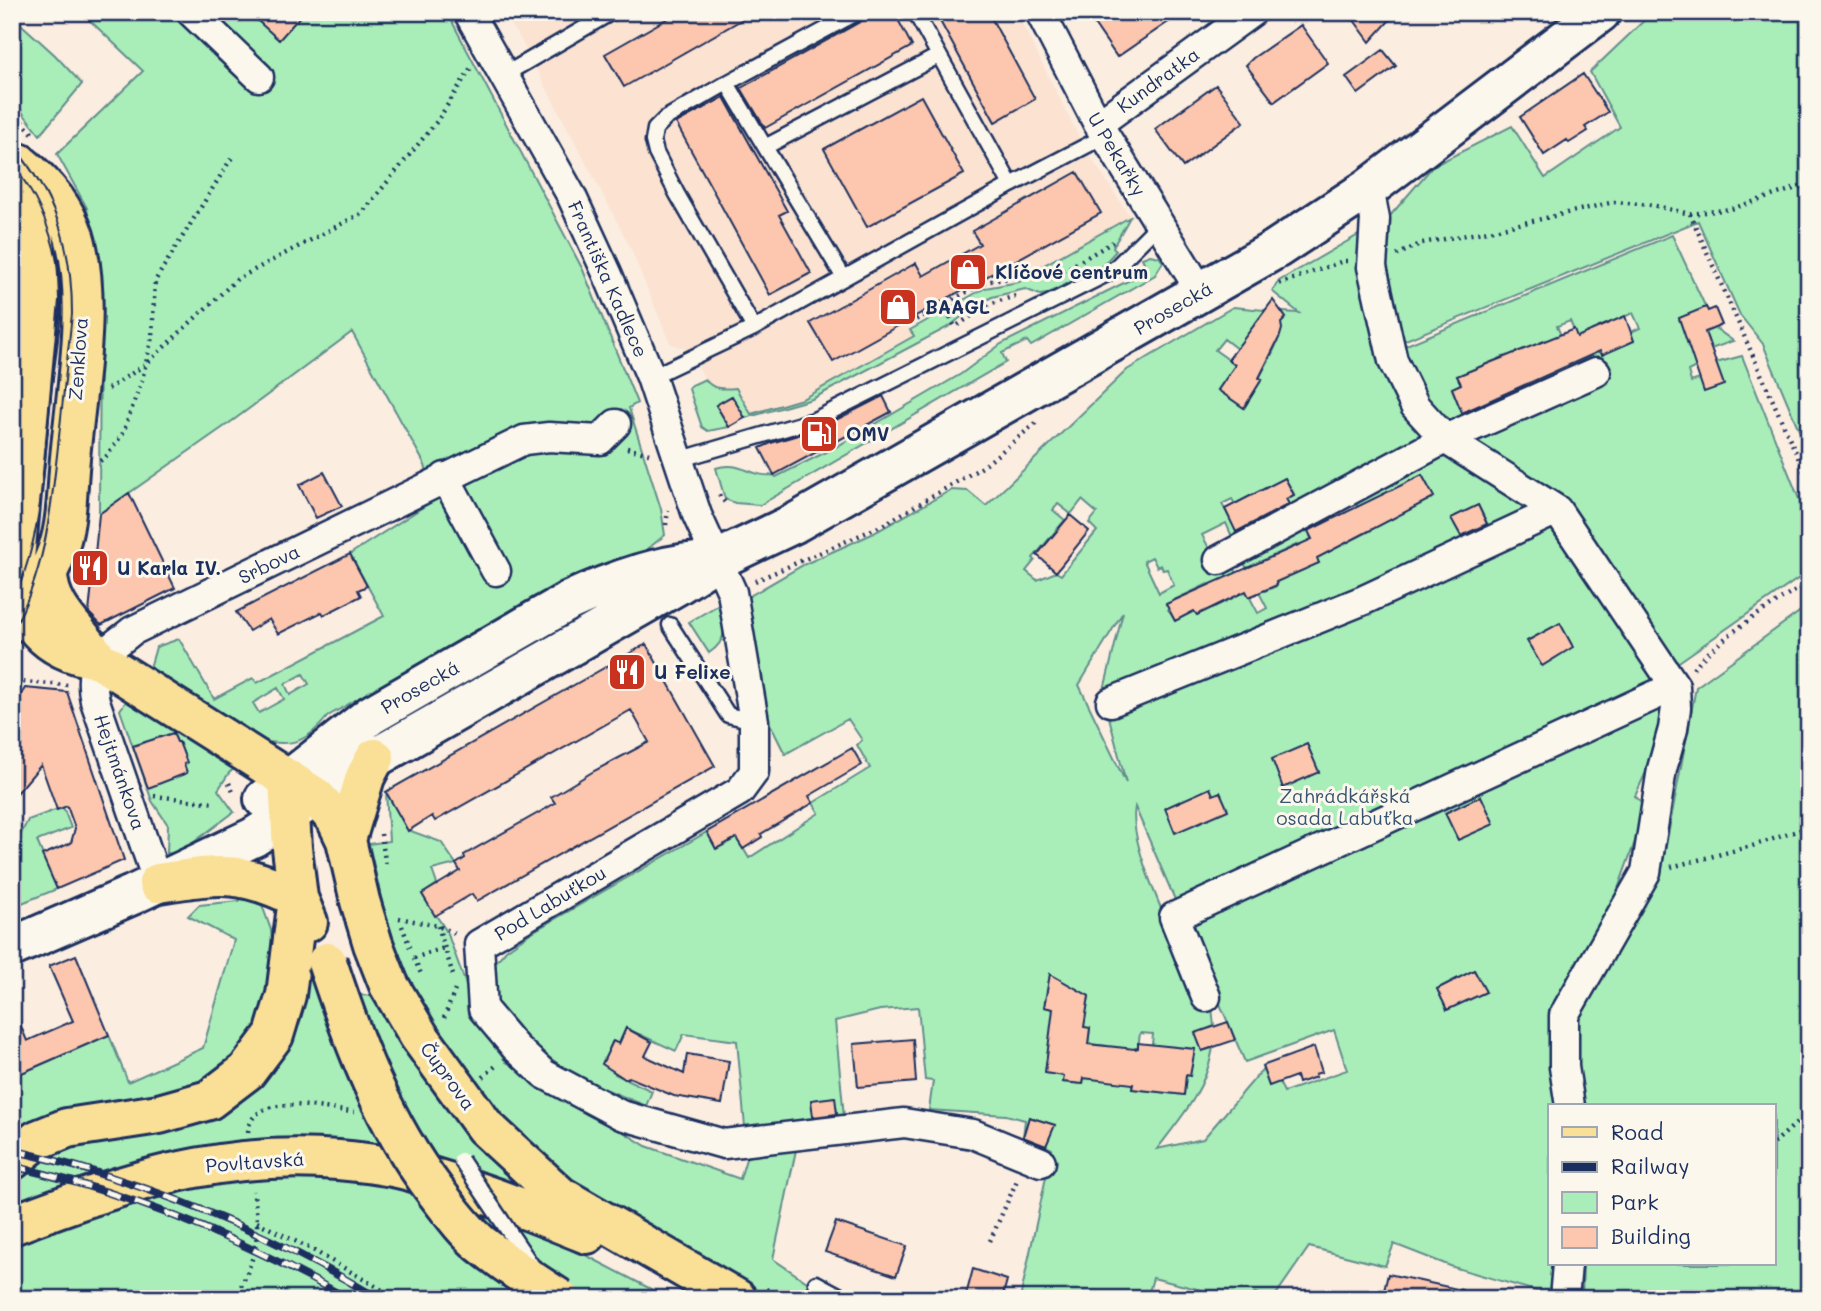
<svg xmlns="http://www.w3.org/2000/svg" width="1821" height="1311" viewBox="0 0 1821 1311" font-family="Mali,sans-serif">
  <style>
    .built { fill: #fbe2d1 }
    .green { fill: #a9eeb9; stroke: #628e8c; stroke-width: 2; fill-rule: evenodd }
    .building { fill: #fcc7ae; stroke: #1b2f5e; stroke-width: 2 }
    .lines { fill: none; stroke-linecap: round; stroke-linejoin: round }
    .lane-casing { stroke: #1b2f5e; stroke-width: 19 }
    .street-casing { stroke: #1b2f5e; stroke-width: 33 }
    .secondary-casing { stroke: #1b2f5e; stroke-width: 44 }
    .primary-casing { stroke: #1b2f5e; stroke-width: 44 }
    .path { stroke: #1b2f5e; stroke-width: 4.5; stroke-dasharray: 2 5; stroke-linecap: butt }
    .lane { stroke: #fbf7ec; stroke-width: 14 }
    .street { stroke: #fbf7ec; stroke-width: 28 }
    .secondary { stroke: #fbf7ec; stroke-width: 38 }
    .primary { stroke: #fadf96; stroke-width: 38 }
    .tram { stroke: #1b2f5e; stroke-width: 2 }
    .rail-casing { stroke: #1b2f5e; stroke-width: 8 }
    .rail { stroke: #fbf7ec; stroke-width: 5; stroke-dasharray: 16; stroke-linecap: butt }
    .lane-bridge-casing { stroke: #1b2f5e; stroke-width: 19; stroke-linecap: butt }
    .primary-bridge-casing { stroke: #1b2f5e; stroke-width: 44; stroke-linecap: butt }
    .lane-bridge { stroke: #fbf7ec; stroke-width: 14 }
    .primary-bridge { stroke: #fadf96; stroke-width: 38 }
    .labels { text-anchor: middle; stroke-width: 6; stroke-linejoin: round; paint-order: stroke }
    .street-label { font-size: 19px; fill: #1b2f5e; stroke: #fbf7ec }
    .poi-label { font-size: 19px; font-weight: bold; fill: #1b2f5e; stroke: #fbf7ec; text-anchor: start }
    .park-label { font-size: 19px; fill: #375570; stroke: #fbf7ec }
  </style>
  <rect width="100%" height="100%" fill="#fbede0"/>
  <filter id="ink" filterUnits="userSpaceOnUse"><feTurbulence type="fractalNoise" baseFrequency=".0143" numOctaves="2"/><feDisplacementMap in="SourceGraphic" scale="14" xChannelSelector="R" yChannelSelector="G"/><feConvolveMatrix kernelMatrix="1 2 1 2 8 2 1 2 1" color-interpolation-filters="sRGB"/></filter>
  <g filter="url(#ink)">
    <path class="built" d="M503 12H1016L1084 147 1130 217 1037 269 998 276 995 272 905 322 915 336 802 399 750 414 736 388 723 389 708 384 689 350 670 343 628 242 520 38Z"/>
    <path class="green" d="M81 12H447L583 270 637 403 629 408 661 509 665 535 645 551 541 593 328 716C308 741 294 747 262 741L150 668 156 647 179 639 214 699 253 678 257 683 384 616 350 554 437 498 424 463 352 332 235 419 99 514 100 306 87 208 57 154 143 71ZM303 674 309 684 290 695 285 684ZM278 688 284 699 259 713 253 703Z
      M1653 12H1809V454L1763 344 1740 315 1698 221 1396 344 1377 272 1383 224 1433 166 1512 126 1545 178 1620 127 1590 72Z
      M12 16 55 55 82 84 40 135 12 99Z
      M1130 217 1113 247 1116 251 1102 266 1047 294 1040 295 1025 289 992 297 975 306 950 326 812 399 745 418 731 396 716 405 729 427 708 431 702 427 689 389 690 386 705 379C712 390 724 389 736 388L751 414 802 399 914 336 910 330 985 288 1019 282 1037 269Z
      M1367 230 1397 349 1672 235 1706 308 1679 319 1687 339 1715 328 1733 341 1711 349 1707 337 1688 343 1696 367 1688 371 1691 382 1700 379 1716 363 1742 356 1809 524V571L1676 664 1667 726 1635 796 1647 808 1610 911 1562 999 1561 1106H1550V1264H1554L1553 1296 1453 1267 1394 1244 1385 1266 1309 1247 1273 1299 1255 1293 1252 1299H1237L1153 1278 1147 1299H1020L1052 1149 1046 1146 1054 1125 1029 1117 1023 1137 1025 1120 1006 1115 929 1110 933 1081 925 1080 918 1007 880 1010 835 1021 844 1117H838L834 1097 812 1100 814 1120 745 1127 737 1041 684 1034 676 1051 626 1028 619 1044 612 1042 603 1064 614 1070 615 1074 652 1091 646 1106 598 1086 564 1068 513 1031 497 1015 490 969 506 950 529 934 707 832 716 849 726 844 717 826 737 838 749 858 819 813 813 803 870 768 857 745 862 740 848 719 785 754 765 714 748 597 805 564 872 534 951 490 968 491 986 506 1127 370 1233 307 1265 310 1237 349 1224 339 1215 350 1239 367 1226 386 1222 384 1218 390 1244 407 1262 379 1259 378C1266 365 1284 336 1280 324L1286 318 1281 312 1299 313 1272 291 1279 281ZM1633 313 1640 328 1631 332 1634 341 1602 355 1592 330ZM1570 321 1585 357 1572 363 1557 326ZM1511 355 1535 379 1536 382 1524 387ZM1503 357 1515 388 1503 393V396L1462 413 1452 389 1461 384 1457 376ZM1422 475 1433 497 1380 524 1369 502ZM1285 478 1294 494 1286 499 1291 507 1238 534 1222 504 1232 499 1235 504ZM1082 500 1097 513 1089 523 1097 531 1061 575 1056 572 1037 580 1026 571 1035 560 1033 558 1065 520 1053 510 1058 504 1071 514ZM1356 503 1370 531 1320 556 1310 536 1323 527 1321 521ZM1478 505 1491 531 1465 543 1455 525 1468 517 1466 511ZM1226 523 1233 539 1210 550 1202 535ZM1298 544 1304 557 1318 563 1276 582 1277 586 1265 591 1253 565ZM1152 557 1157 567 1161 565 1163 570 1167 569 1174 585 1159 593 1144 561ZM1241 557 1267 608 1258 613 1231 562ZM1208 584 1231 599 1197 615 1194 611 1175 621 1168 609 1176 604 1174 600ZM1123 612 1103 694 1126 783 1079 685ZM1135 807 1245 1062 1334 1030 1347 1070 1284 1092 1279 1082 1269 1086 1263 1069 1203 1139 1157 1149C1182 1117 1206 1089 1213 1048L1202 1051 1196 1033 1214 1026 1212 1008H1196C1194 999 1192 990 1190 981 1177 938 1127 847 1135 807ZM1474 970 1485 992 1447 1010 1437 989ZM1050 974 1089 996 1088 1003 1079 1002 1077 1013 1045 1007ZM1071 1025 1090 1028 1088 1044 1106 1046 1102 1080 1084 1078 1082 1084 1063 1082 1064 1076 1045 1073 1050 1039ZM1140 1033 1153 1034 1152 1045 1193 1056 1190 1075H1186L1184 1095 1132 1089 1135 1048H1138Z
      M1150 255 1159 257 1163 262 1155 275 1031 346 1027 341 1002 353 1006 362 760 505 735 503 725 499 716 468C740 460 751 478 774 475L776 477 834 448 961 374 1001 344 1148 271 1142 258Z
      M720 604C725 625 729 640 709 653L689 622Z
      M1809 605V1299H1582L1583 1264H1774V1106H1577L1572 1019 1610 946 1661 872 1696 687Z
      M127 700 235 768 229 773 218 790 234 812 178 854 167 853 168 825 152 801 120 710ZM173 733 177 742H179L187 763 184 764 187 773 148 788Z
      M386 792 408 830 441 842 456 864 432 870 437 884 422 894 447 932 465 982 471 1011 506 1062 548 1085 646 1146 740 1179 748 1152 796 1150 773 1259 832 1299H768L709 1265 570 1185 487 1104 448 1053 415 992 398 952 383 906 369 844 389 841Z
      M63 807 71 828 37 841 57 889 17 905 12 893V851L28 820Z
      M248 891 261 902 271 930 274 967 267 998 250 1039 224 1068 181 1093 79 1106 44 1115 12 1142V1064L18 1075 109 1035 128 1082 203 1048 234 940 188 916 199 905 239 901Z
      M303 941 322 992 372 996 450 1111 523 1186 519 1190 377 1147 298 1138 233 1143 175 1153 12 1209V1178L56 1144 213 1108Z
      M330 1175 408 1190 570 1247 670 1299H12V1242C64 1222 116 1203 170 1191 222 1179 277 1177 330 1175Z"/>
    <path class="building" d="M248 12H304L279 40Z
      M679 12H755L624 87 605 54Z
      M878 12H894L912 46 765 128 741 88Z
      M935 12H988L1035 99 995 122Z
      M1086 12H1183L1117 57Z
      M1348 12H1397L1370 42Z
      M1301 25 1328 63 1274 102 1246 65 1253 58Z
      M1383 50 1396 66 1358 94 1346 77Z
      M1583 74 1608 112 1585 127 1588 131 1569 143 1567 140 1544 155 1520 117Z
      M1216 85 1244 122 1183 167 1155 129Z
      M921 96 964 174 867 227 824 149Z
      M724 97 787 211 779 215 811 273 770 295 676 123Z
      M1077 172 1101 213 833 362 810 323 916 263 923 276 980 244 972 231Z
      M1273 300 1286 318 1281 323 1282 329 1280 336 1259 378 1262 379 1244 408 1218 390 1235 365 1228 360Z
      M1706 307 1708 311 1715 308 1722 325 1705 332 1724 385 1704 392 1679 318Z
      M1625 316 1634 341 1602 355 1600 351 1462 413 1452 388 1461 384 1457 376 1574 329 1577 337Z
      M732 396 745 418 729 427 716 405Z
      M883 396 891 412 774 475 760 448 771 443 818 429Z
      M324 472 342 506 316 518 299 485Z
      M1422 475 1434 497 1317 558 1319 563 1276 582 1277 585 1249 597 1246 591 1197 615 1194 611 1175 621 1166 604 1312 539 1308 531Z
      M1285 478 1294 495 1286 499 1289 504 1236 532 1225 509Z
      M129 493 175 588 101 625 89 613 99 514Z
      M1478 505 1487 524 1461 536 1451 518Z
      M1070 515 1089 531 1056 572 1037 555Z
      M350 554 367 586 358 590 361 596 324 615 322 612 278 634 269 619 249 631 236 612Z
      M1560 623 1573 647 1542 666 1527 641Z
      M646 644 715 766 477 901 472 894 435 916 422 894 460 871 456 864 465 858 464 855 547 808 555 803 551 797 594 771 649 742 631 710 435 821 432 816 408 831 386 792Z
      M25 688 67 692 124 860 57 889 42 855 71 843 75 828 67 806 57 810 41 765 12 799V710Z
      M173 733 177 742H179L187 763 184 764 187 773 148 788 133 746Z
      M1307 744 1319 772 1283 788 1272 759Z
      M852 748 862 765 809 796 813 803 761 834 762 837 743 849 736 838 716 849 707 832Z
      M1210 788 1213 795 1220 792 1228 810 1175 833 1165 808Z
      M1481 796 1494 824 1458 840 1445 813Z
      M76 955 109 1035 17 1075 12 1064V1005L27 1041 73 1021 49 966Z
      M1474 970 1486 992 1447 1010 1437 989Z
      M1050 974 1089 996 1084 1027 1090 1028 1088 1044 1135 1049 1138 1048V1043L1195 1049 1190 1076 1186 1075 1184 1095 1132 1089 1133 1084 1084 1078 1083 1084 1063 1082 1064 1076 1045 1073 1053 1009 1044 1007Z
      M1228 1022 1235 1040 1202 1051 1195 1033Z
      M626 1028 652 1042 645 1056 684 1074 687 1054 729 1061 722 1104 674 1096 629 1077 625 1079 602 1064 613 1041 619 1044Z
      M913 1039 916 1082 858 1087 854 1044Z
      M1314 1047 1322 1072 1315 1074 1316 1077 1298 1083 1296 1076 1269 1086 1262 1066Z
      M835 1097 837 1114 813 1117 811 1100Z
      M1029 1117 1055 1125 1046 1146 1023 1137Z
      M836 1222 907 1246 896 1276 825 1252Z
      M973 1269 1007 1280 1002 1299H965Z
      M1388 1274 1462 1290 1461 1299H1382Z"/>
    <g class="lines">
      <defs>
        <path id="lane" d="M915 12 1011 185
          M504 75 612 12
          M727 83 666 118 655 129 653 141 656 153 677 194 754 328
          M765 147 727 83 858 12
          M844 278 765 147 938 56
          M651 377 754 328 1011 185 1105 136
          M678 460 814 420 1111 272 1160 223
          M670 625 728 715 754 721
          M816 1283 846 1299"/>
        <path id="street" d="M191 12 259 77
          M468 12 571 195 607 273 651 377 697 515 732 592 754 721V772L740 791 479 944 483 1009 515 1047 544 1074 621 1115 724 1144 904 1123 973 1134 1041 1162
          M1040 12 1098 124 1201 292
          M1098 124 1252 12
          M1369 188 1375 219 1372 267 1393 361 1415 406 1445 439 1557 510 1675 686 1676 708 1673 729 1662 769 1646 872 1564 1015V1067L1570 1106
          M445 477 496 571
          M1219 560 1445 439 1596 372
          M1111 702 1364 600 1557 510
          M158 883 95 701C86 660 104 654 132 631L524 440 549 437 600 440 616 424
          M1206 997 1174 917 1675 686
          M1564 1299 1567 1264"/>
        <path id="secondary" d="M264 799 371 715 569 601C610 582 654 566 698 562
          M12 947 132 895 254 837 375 758 676 586 717 560 795 523 1276 249 1369 188 1601 12"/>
        <path id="primary" d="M19 163C32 208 38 252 39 299L14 569C22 621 44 651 98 659L316 797 336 819 346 840 360 901 373 944 389 985 419 1036 485 1127 560 1196 737 1299
          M48 571C47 609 79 630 98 659
          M15 621C34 598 51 571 60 543 68 517 67 486 70 458 76 392 93 300 74 236 64 206 45 184 21 165
          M288 781 292 848 298 898 308 922
          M346 840 365 777 375 758
          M158 883C219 874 240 869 298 898
          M12 1160 37 1140 67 1128 159 1114 209 1100 247 1071 274 1035 286 995 298 898
          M12 1225C121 1183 220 1150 338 1160 360 1162 384 1164 406 1170 468 1186 528 1210 587 1234"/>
      </defs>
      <use href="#lane" class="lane-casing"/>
      <use href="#street" class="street-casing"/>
      <use href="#secondary" class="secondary-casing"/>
      <use href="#primary" class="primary-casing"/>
      <path class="path" d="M12 111 35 136
        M1690 214 1731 209 1809 184
        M1397 255 1422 243 1494 230 1614 202 1652 205 1690 214 1809 482
        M1051 278 1113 242
        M1279 284 1343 261H1350
        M943 305 955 327
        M910 323 985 282 1065 269
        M958 325 989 304 1019 295
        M108 389 146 364 237 279 362 213 438 120 472 66
        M627 448 649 454
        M100 461 108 455 123 433 142 380 152 337 155 281 234 154
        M719 495 727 505
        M666 525 668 510
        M755 581 881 526 984 466 1036 423
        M1693 668C1727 632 1766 608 1809 583
        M15 692 21 682 68 685
        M229 783 234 794
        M154 796 216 803
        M381 834 386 867
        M1671 867 1752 846 1809 827
        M399 918 438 926 459 935
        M402 926 411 950
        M438 926 453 975
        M414 958 422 976
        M414 958 444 948
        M444 1018 455 990
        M483 1077 498 1064
        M248 1132C252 1089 326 1110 354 1112
        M1774 1143 1809 1112
        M257 1222 309 1248 398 1299
        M990 1241 1018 1178
        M766 1289 784 1299
        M235 1299C256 1256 262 1238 253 1191"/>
      <use href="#lane" class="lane"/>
      <use href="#street" class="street"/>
      <use href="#secondary" class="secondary"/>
      <use href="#primary" class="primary"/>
      <path class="tram" d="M12 144C56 198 72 244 72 314 67 358 63 402 58 446 51 511 45 574 12 631
        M12 164C36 194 51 228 58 266 65 308 56 352 51 394 44 464 43 538 12 603"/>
      <defs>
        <path id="rail" d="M12 1150C142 1180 265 1230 379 1299
          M12 1166C130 1193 243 1239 348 1299"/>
      </defs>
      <use href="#rail" class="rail-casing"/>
      <use href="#rail" class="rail"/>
      <defs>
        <path id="lane-bridge" d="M461 1160 532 1266"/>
        <path id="primary-bridge" d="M327 962C354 1044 383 1122 436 1192 450 1210 463 1229 481 1244 506 1264 533 1282 560 1299"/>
      </defs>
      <use href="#lane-bridge" class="lane-bridge-casing"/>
      <use href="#primary-bridge" class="primary-bridge-casing"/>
      <use href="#lane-bridge" class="lane-bridge"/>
      <use href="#primary-bridge" class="primary-bridge"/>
    </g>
  </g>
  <defs>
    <symbol id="shop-square" viewBox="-11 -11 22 22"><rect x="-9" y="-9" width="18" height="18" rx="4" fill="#c8321e" stroke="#fbf7ec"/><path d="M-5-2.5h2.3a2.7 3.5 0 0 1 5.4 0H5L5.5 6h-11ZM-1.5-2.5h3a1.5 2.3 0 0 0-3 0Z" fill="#fff"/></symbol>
    <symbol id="fuel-square" viewBox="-11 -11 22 22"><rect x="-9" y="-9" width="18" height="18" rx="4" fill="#c8321e" stroke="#fbf7ec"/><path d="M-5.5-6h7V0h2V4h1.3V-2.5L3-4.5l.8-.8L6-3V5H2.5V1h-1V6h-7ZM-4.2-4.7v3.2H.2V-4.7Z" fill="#fff"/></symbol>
    <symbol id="restaurant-square" viewBox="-11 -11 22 22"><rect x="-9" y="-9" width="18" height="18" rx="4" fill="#c8321e" stroke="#fbf7ec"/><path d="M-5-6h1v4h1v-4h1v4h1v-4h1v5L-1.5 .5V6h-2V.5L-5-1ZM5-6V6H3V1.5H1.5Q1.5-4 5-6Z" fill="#fff"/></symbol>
  </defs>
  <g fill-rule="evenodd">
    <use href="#shop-square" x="946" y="250" width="44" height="44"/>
    <use href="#shop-square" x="876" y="285" width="44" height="44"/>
    <use href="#fuel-square" x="797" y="412" width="44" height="44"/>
    <use href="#restaurant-square" x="68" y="546" width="44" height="44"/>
    <use href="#restaurant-square" x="605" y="650" width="44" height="44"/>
  </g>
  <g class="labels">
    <g class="street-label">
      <text transform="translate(1158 80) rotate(-36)" y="7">Kundratka</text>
      <text transform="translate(1117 154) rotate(59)" y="7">U Pekařky</text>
      <text transform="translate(608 279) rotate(66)" y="7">Františka Kadlece</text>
      <text transform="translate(1173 308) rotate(-30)" y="7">Prosecká</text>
      <text transform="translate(78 359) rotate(-86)" y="7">Zenklova</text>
      <text transform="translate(269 564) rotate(-26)" y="7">Srbova</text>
      <text transform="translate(420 687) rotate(-30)" y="7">Prosecká</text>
      <text transform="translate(120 772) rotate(71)" y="7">Hejtmánkova</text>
      <text transform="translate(550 903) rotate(-31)" y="7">Pod Labuťkou</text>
      <text transform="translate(448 1076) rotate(54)" y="7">Čuprova</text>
      <text transform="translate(255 1162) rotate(-4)" y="7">Povltavská</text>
    </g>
    <g class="poi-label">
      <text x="995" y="279">Klíčové centrum</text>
      <text x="925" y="314">BAAGL</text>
      <text x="846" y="441">OMV</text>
      <text x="117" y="575">U Karla IV.</text>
      <text x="654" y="679">U Felixe</text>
    </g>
    <g class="park-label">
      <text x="1345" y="803">Zahrádkářská<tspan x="1345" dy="22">osada Labuťka</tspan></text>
    </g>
  </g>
  <rect width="1821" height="1311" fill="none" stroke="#fbf7ec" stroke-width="42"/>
  <rect x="21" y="21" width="1779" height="1269" fill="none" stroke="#1b2f5e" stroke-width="2.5" filter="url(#ink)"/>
  <rect x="1548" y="1104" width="228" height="161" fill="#fbf7ec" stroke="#a1a7b3" stroke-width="2"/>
  <rect x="1562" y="1127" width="35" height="10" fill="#fadf96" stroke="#a1a7b3" stroke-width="2"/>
  <text x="1611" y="1140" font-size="21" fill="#1b2f5e">Road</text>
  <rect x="1562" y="1162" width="35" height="10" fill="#1b2f5e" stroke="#a1a7b3" stroke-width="2"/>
  <text x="1611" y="1174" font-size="21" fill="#1b2f5e">Railway</text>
  <rect x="1562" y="1192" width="35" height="21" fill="#a9eeb9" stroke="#a1a7b3" stroke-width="2"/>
  <text x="1611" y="1210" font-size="21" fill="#1b2f5e">Park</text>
  <rect x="1562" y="1227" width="35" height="21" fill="#fcc7ae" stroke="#a1a7b3" stroke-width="2"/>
  <text x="1611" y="1244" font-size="21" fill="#1b2f5e">Building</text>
</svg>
